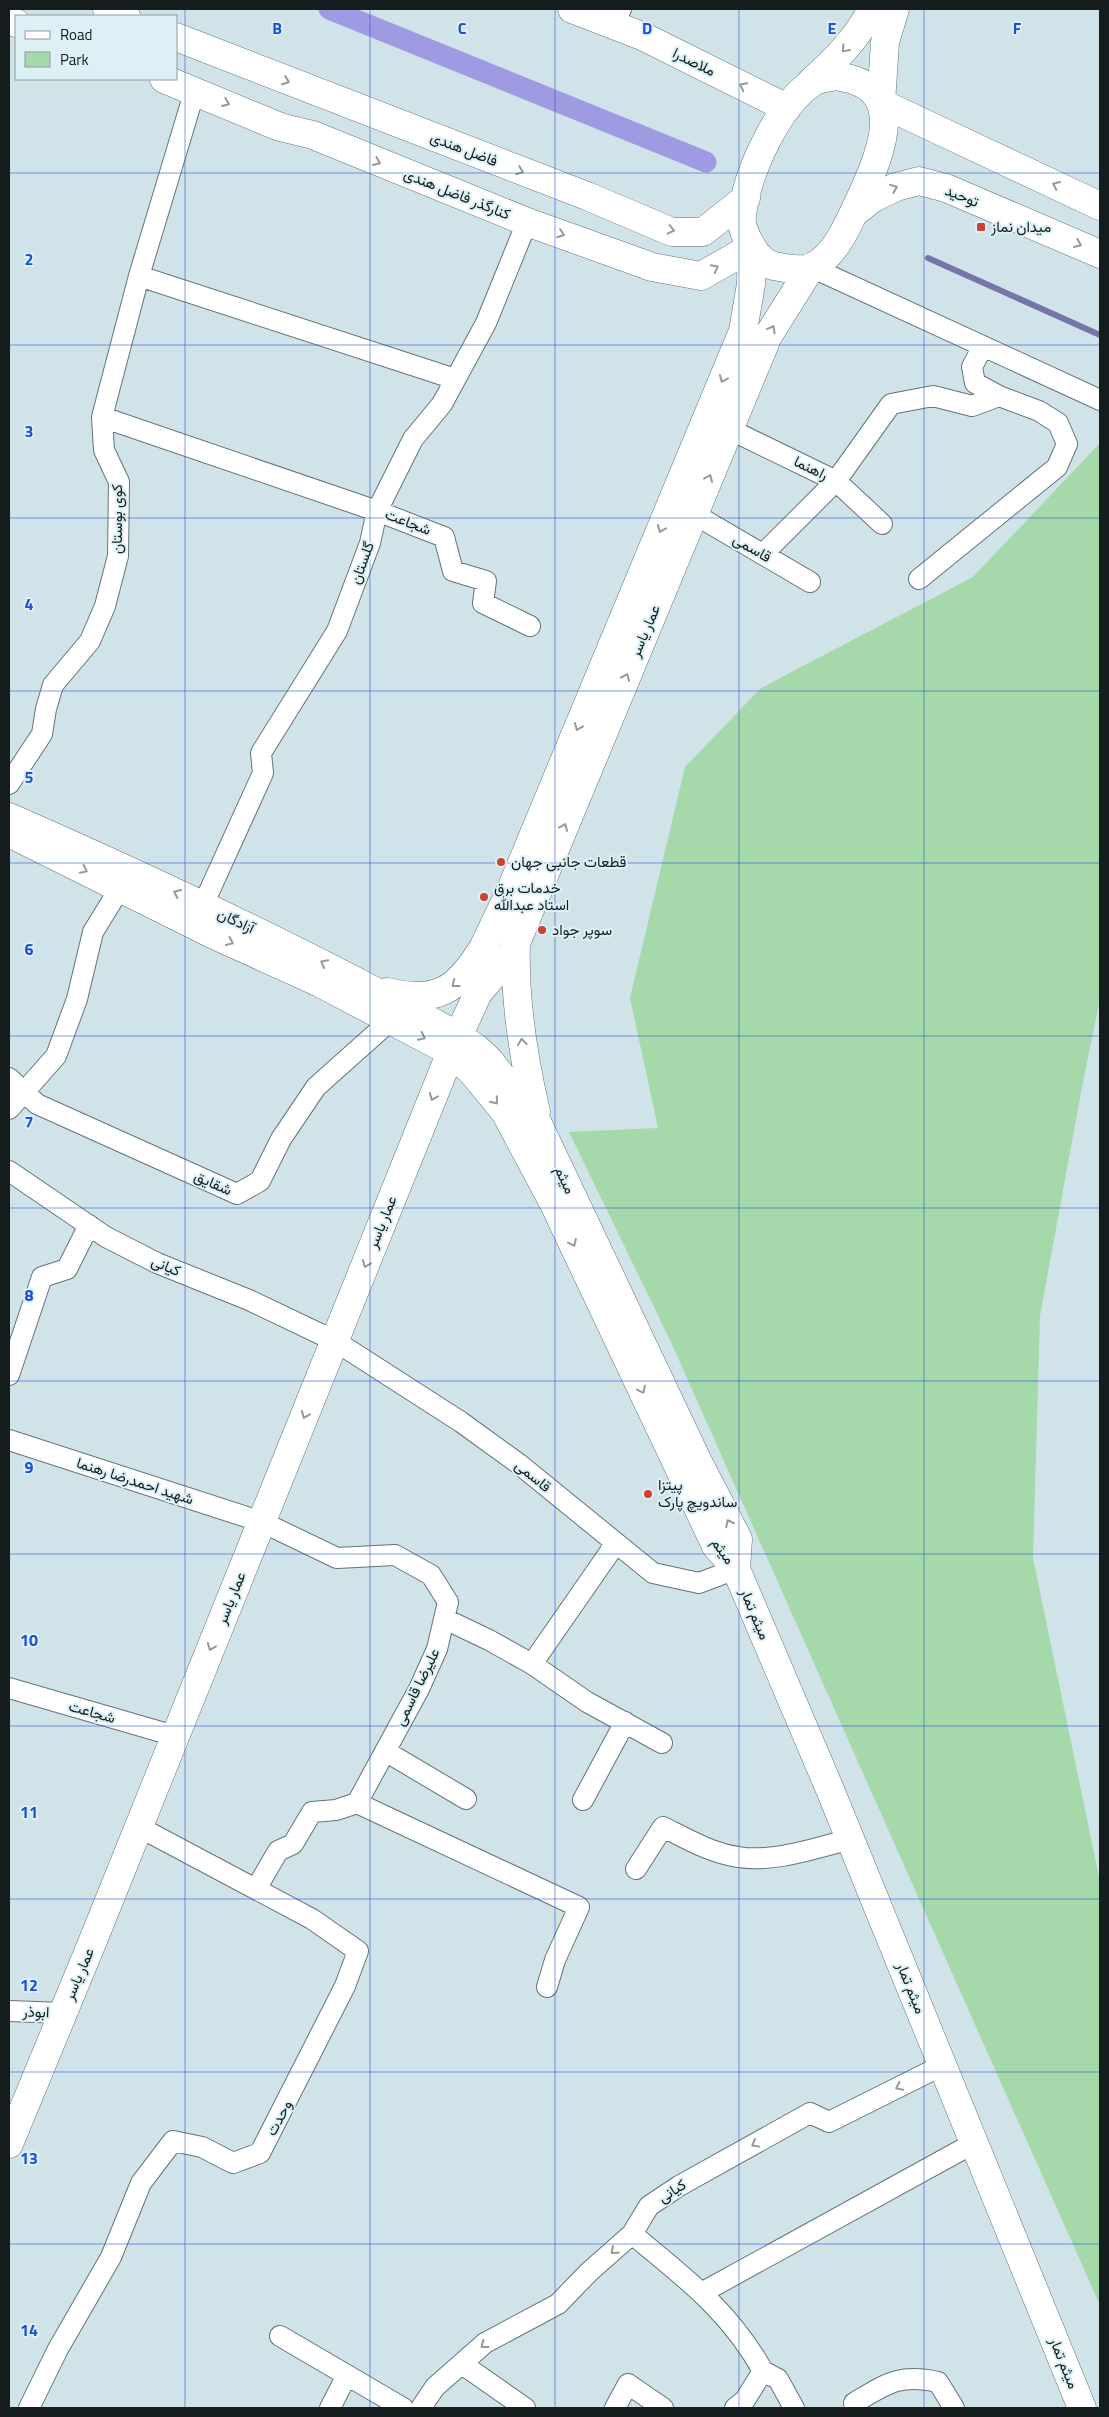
<svg xmlns="http://www.w3.org/2000/svg" width="1109" height="2417" viewBox="0 0 1109 2417" font-family="'Titillium Web',Vazirmatn,sans-serif">
  <style>
    .green { fill: #a5d9a9 }
    .lines { fill: none; stroke-linecap: round; stroke-linejoin: round }
    .stream { stroke: #7575a8; stroke-width: 6 }
    .canal { stroke: #9e9be3; stroke-width: 21 }
    .street-casing { stroke: #647479; stroke-width: 22 }
    .secondary-casing { stroke: #647479; stroke-width: 29 }
    .street { stroke: #fff; stroke-width: 20 }
    .secondary { stroke: #fff; stroke-width: 28 }
    .oneway { stroke: #96999a }
    .grid { fill: none; stroke: #1d4ed8; stroke-width: 1; stroke-opacity: 0.55 }
    .poi-dot { fill: #cd4033; stroke: #ddf0f6; stroke-width: 2 }
    .labels { text-anchor: middle; stroke-width: 4; stroke-linejoin: round; paint-order: stroke }
    .street-label { font-size: 15px; fill: #151c1e; stroke: #ddf0f6 }
    .poi-label { font-size: 15px; fill: #151c1e; stroke: #ddf0f6; text-anchor: start }
    .grid-label { font-size: 16px; text-anchor: middle; font-weight: bold; fill: #1d4ed8; stroke: #ddf0f6; stroke-width: 4; stroke-linejoin: round; paint-order: stroke }
  </style>
  <rect width="100%" height="100%" fill="#d0e3e8"/>
  <path class="green" d="M1100 443V999L1081 1092 1040 1316 1033 1558 1100 1882V2305L670 1340 569 1132 658 1128 630 998 685 767 761 688 973 577Z"/>
  <g class="lines">
    <path class="stream" d="M928 258 1100 335"/>
    <path class="canal" d="M329 9 706 162"/>
    <defs>
      <path id="street" d="M614 25 621 9
        M811 267 1100 400
        M139 276 455 379
        M102 417 377 511 444 537 453 571 486 581 483 603 530 626
        M729 429 836 481 882 524
        M694 514 810 582
        M763 554 836 481 891 404 933 396 972 406 999 396
        M919 579 1057 467 1067 444 1058 423 1039 411 999 396 975 383 972 367 983 346
        M9 784 42 734 46 709 53 685 90 641 105 606 118 556 119 482 104 450 102 417 139 276 195 90
        M203 905 263 773 261 753 337 631 370 543 377 511 413 439 442 404 486 323 527 222
        M9 1078 37 1104 237 1194 260 1181 281 1139 316 1087 390 1021
        M9 1109 56 1056 77 999 93 932 120 888
        M9 1171 106 1237 157 1263 249 1300 335 1341 461 1422 519 1464 653 1573 699 1583 736 1569
        M9 1375 42 1277 67 1269 89 1225
        M9 1440 262 1522 337 1558 395 1555 431 1575 448 1602 437 1649 419 1689 357 1803 336 1810 312 1812 293 1844 278 1851 256 1889
        M445 1619 489 1640 532 1664 587 1702 662 1743
        M532 1664 616 1543
        M9 1688 175 1736
        M385 1751 466 1799
        M583 1800 625 1722
        M357 1803 579 1907 555 1960 547 1987
        M636 1869 663 1827C687 1839 711 1853 738 1857 773 1863 816 1848 851 1839
        M9 2011 63 2013
        M632 2234C685 2278 729 2310 763 2371L745 2400 735 2408
        M703 2292 974 2143
        M280 2336 403 2408
        M462 2364 525 2408
        M763 2371 778 2379 794 2408
        M854 2403C886 2384 899 2373 938 2382L954 2408
        M29 2408 58 2349 111 2257 141 2183 173 2141 202 2147 233 2163 260 2153 345 1986 358 1951 312 1919 139 1827
        M330 2408 347 2375
        M421 2408 435 2387 485 2343 558 2304 589 2272 632 2234 649 2206 679 2186 810 2113 829 2122 943 2065
        M615 2408 628 2384 663 2408"/>
      <path id="secondary" d="M107 9 126 16
        M572 9 642 36 787 108
        M9 20 16 23
        M176 37 587 196 672 232H703L746 198
        M835 76C910 85 882 151 861 197 850 220 837 255 812 267 801 272 785 268 774 266 765 264 756 255 752 247 747 239 740 225 742 215 747 173 777 106 813 82 819 78 828 78 835 76Z
        M164 79 280 127 313 135 527 222 652 267 701 276 752 247
        M811 82C835 60 857 39 872 9
        M881 103 1100 206
        M881 103 885 42 895 9
        M854 213 873 198 896 187 919 181 946 188 1100 254
        M9 817C162 884 312 955 458 1036L476 1048 490 1061 538 1124 698 1462 738 1539 736 1569 716 1546 554 1204 505 1112 473 1073 451 1052 320 983 212 934 9 833
        M516 942C514 1000 523 1056 536 1112
        M387 992C438 1004 457 990 483 948
        M478 993 484 946 509 894 743 331 751 284 752 247
        M736 1569 831 1792 1082 2408
        M9 2144 94 1938 451 1052 478 993 512 953 768 336 811 267"/>
    </defs>
    <use href="#street" class="street-casing"/>
    <use href="#secondary" class="secondary-casing"/>
    <use href="#street" class="street"/>
    <use href="#secondary" class="secondary"/>
  </g>
  <defs><path id="oneway-chevron" d="M-2-3.5L2.5 0L-2 3.5" fill="none" stroke-width="1.6" stroke-linecap="round" stroke-linejoin="round" transform="scale(1.25)"/></defs>
  <g class="oneway">
    <use href="#oneway-chevron" transform="translate(845 49) rotate(131)"/>
    <use href="#oneway-chevron" transform="translate(286 81) rotate(21)"/>
    <use href="#oneway-chevron" transform="translate(743 86) rotate(-153)"/>
    <use href="#oneway-chevron" transform="translate(226 103) rotate(23)"/>
    <use href="#oneway-chevron" transform="translate(377 162) rotate(23)"/>
    <use href="#oneway-chevron" transform="translate(520 171) rotate(21)"/>
    <use href="#oneway-chevron" transform="translate(1056 185) rotate(-155)"/>
    <use href="#oneway-chevron" transform="translate(894 188) rotate(-21)"/>
    <use href="#oneway-chevron" transform="translate(671 230) rotate(13)"/>
    <use href="#oneway-chevron" transform="translate(561 234) rotate(20)"/>
    <use href="#oneway-chevron" transform="translate(1078 244) rotate(23)"/>
    <use href="#oneway-chevron" transform="translate(715 268) rotate(-27)"/>
    <use href="#oneway-chevron" transform="translate(772 329) rotate(-61)"/>
    <use href="#oneway-chevron" transform="translate(723 379) rotate(113)"/>
    <use href="#oneway-chevron" transform="translate(709 478) rotate(-67)"/>
    <use href="#oneway-chevron" transform="translate(661 529) rotate(112)"/>
    <use href="#oneway-chevron" transform="translate(626 677) rotate(-67)"/>
    <use href="#oneway-chevron" transform="translate(578 727) rotate(112)"/>
    <use href="#oneway-chevron" transform="translate(564 827) rotate(-67)"/>
    <use href="#oneway-chevron" transform="translate(84 870) rotate(26)"/>
    <use href="#oneway-chevron" transform="translate(177 893) rotate(-155)"/>
    <use href="#oneway-chevron" transform="translate(230 942) rotate(25)"/>
    <use href="#oneway-chevron" transform="translate(324 963) rotate(-152)"/>
    <use href="#oneway-chevron" transform="translate(455 984) rotate(142)"/>
    <use href="#oneway-chevron" transform="translate(422 1037) rotate(26)"/>
    <use href="#oneway-chevron" transform="translate(522 1042) rotate(-96)"/>
    <use href="#oneway-chevron" transform="translate(433 1097) rotate(112)"/>
    <use href="#oneway-chevron" transform="translate(495 1101) rotate(51)"/>
    <use href="#oneway-chevron" transform="translate(573 1243) rotate(65)"/>
    <use href="#oneway-chevron" transform="translate(366 1264) rotate(112)"/>
    <use href="#oneway-chevron" transform="translate(642 1390) rotate(65)"/>
    <use href="#oneway-chevron" transform="translate(305 1415) rotate(112)"/>
    <use href="#oneway-chevron" transform="translate(729 1523) rotate(-117)"/>
    <use href="#oneway-chevron" transform="translate(211 1647) rotate(112)"/>
    <use href="#oneway-chevron" transform="translate(899 2087) rotate(154)"/>
    <use href="#oneway-chevron" transform="translate(755 2144) rotate(151)"/>
    <use href="#oneway-chevron" transform="translate(614 2251) rotate(139)"/>
    <use href="#oneway-chevron" transform="translate(484 2345) rotate(143)"/>
  </g>
  <path class="grid" d="M185 9V2408M370 9V2408M555 9V2408M739 9V2408M924 9V2408M9 173H1100M9 345H1100M9 518H1100M9 691H1100M9 863H1100M9 1036H1100M9 1208H1100M9 1381H1100M9 1554H1100M9 1726H1100M9 1899H1100M9 2072H1100M9 2244H1100"/>
  <g class="poi-dot">
    <rect x="976" y="222" width="10" height="10" rx="2.5"/>
    <circle cx="501" cy="862" r="5"/>
    <circle cx="484" cy="897" r="5"/>
    <circle cx="542" cy="930" r="5"/>
    <circle cx="648" cy="1494" r="5"/>
  </g>
  <g class="labels">
    <g class="street-label">
      <text transform="translate(694 62) rotate(26)" y="5">ملاصدرا</text>
      <text transform="translate(464 149) rotate(21)" y="5">فاضل هندی</text>
      <text transform="translate(457 194) rotate(22)" y="5">کنارگذر فاضل هندی</text>
      <text transform="translate(962 196) rotate(22)" y="5">توحید</text>
      <text transform="translate(811 468) rotate(26)" y="5">راهنما</text>
      <text transform="translate(117 519) rotate(-90)" y="5">کوی بوستان</text>
      <text transform="translate(408 522) rotate(21)" y="5">شجاعت</text>
      <text transform="translate(752 548) rotate(30)" y="5">قاسمی</text>
      <text transform="translate(362 563) rotate(-70)" y="5">گلستان</text>
      <text transform="translate(645 631) rotate(-67)" y="5">عمار یاسر</text>
      <text transform="translate(236 921) rotate(25)" y="5">آزادگان</text>
      <text transform="translate(565 1180) rotate(65)" y="5">میثم</text>
      <text transform="translate(213 1183) rotate(24)" y="5">شقایق</text>
      <text transform="translate(382 1222) rotate(-68)" y="5">عمار یاسر</text>
      <text transform="translate(166 1266) rotate(23)" y="5">کیانی</text>
      <text transform="translate(533 1476) rotate(39)" y="5">قاسمی</text>
      <text transform="translate(135 1481) rotate(18)" y="5">شهید احمدرضا رهنما</text>
      <text transform="translate(723 1551) rotate(54)" y="5">میثم</text>
      <text transform="translate(231 1598) rotate(-68)" y="5">عمار یاسر</text>
      <text transform="translate(755 1614) rotate(67)" y="5">میثم تمار</text>
      <text transform="translate(417 1687) rotate(-64)" y="5">علیرضا قاسمی</text>
      <text transform="translate(92 1712) rotate(16)" y="5">شجاعت</text>
      <text transform="translate(79 1974) rotate(-67)" y="5">عمار یاسر</text>
      <text transform="translate(911 1988) rotate(68)" y="5">میثم تمار</text>
      <text transform="translate(36 2012) rotate(2)" y="5">ابوذر</text>
      <text transform="translate(279 2118) rotate(-62)" y="5">وحدت</text>
      <text transform="translate(672 2191) rotate(-33)" y="5">کیانی</text>
      <text transform="translate(1064 2363) rotate(68)" y="5">میثم تمار</text>
    </g>
    <g class="poi-label">
      <text x="991" y="232">میدان نماز</text>
      <text x="511" y="867">قطعات جانبی جهان</text>
      <text x="494" y="893">خدمات برق<tspan x="494" dy="17">استاد عبدالله</tspan></text>
      <text x="552" y="935">سوپر جواد</text>
      <text x="658" y="1490">پیتزا<tspan x="658" dy="17">ساندویچ پارک</tspan></text>
    </g>
  </g>
  <g class="grid-label">
    <text x="277" y="34">B</text>
    <text x="462" y="34">C</text>
    <text x="647" y="34">D</text>
    <text x="832" y="34">E</text>
    <text x="1017" y="34">F</text>
    <text x="29" y="265">2</text>
    <text x="29" y="437">3</text>
    <text x="29" y="610">4</text>
    <text x="29" y="783">5</text>
    <text x="29" y="955">6</text>
    <text x="29" y="1128">7</text>
    <text x="29" y="1301">8</text>
    <text x="29" y="1473">9</text>
    <text x="29" y="1646">10</text>
    <text x="29" y="1818">11</text>
    <text x="29" y="1991">12</text>
    <text x="29" y="2164">13</text>
    <text x="29" y="2336">14</text>
  </g>
  <rect width="1109" height="2417" fill="none" stroke="#151c1e" stroke-width="20"/>
  <rect x="15" y="15" width="162" height="65" fill="#ddf0f6" stroke="#8d9ba0"/>
  <rect x="25" y="31" width="25" height="8" fill="#ffffff" stroke="#8d9ba0"/>
  <text x="60" y="40" font-size="15" fill="#151c1e">Road</text>
  <rect x="25" y="52" width="25" height="15" fill="#a5d9a9" stroke="#8d9ba0"/>
  <text x="60" y="65" font-size="15" fill="#151c1e">Park</text>
</svg>
